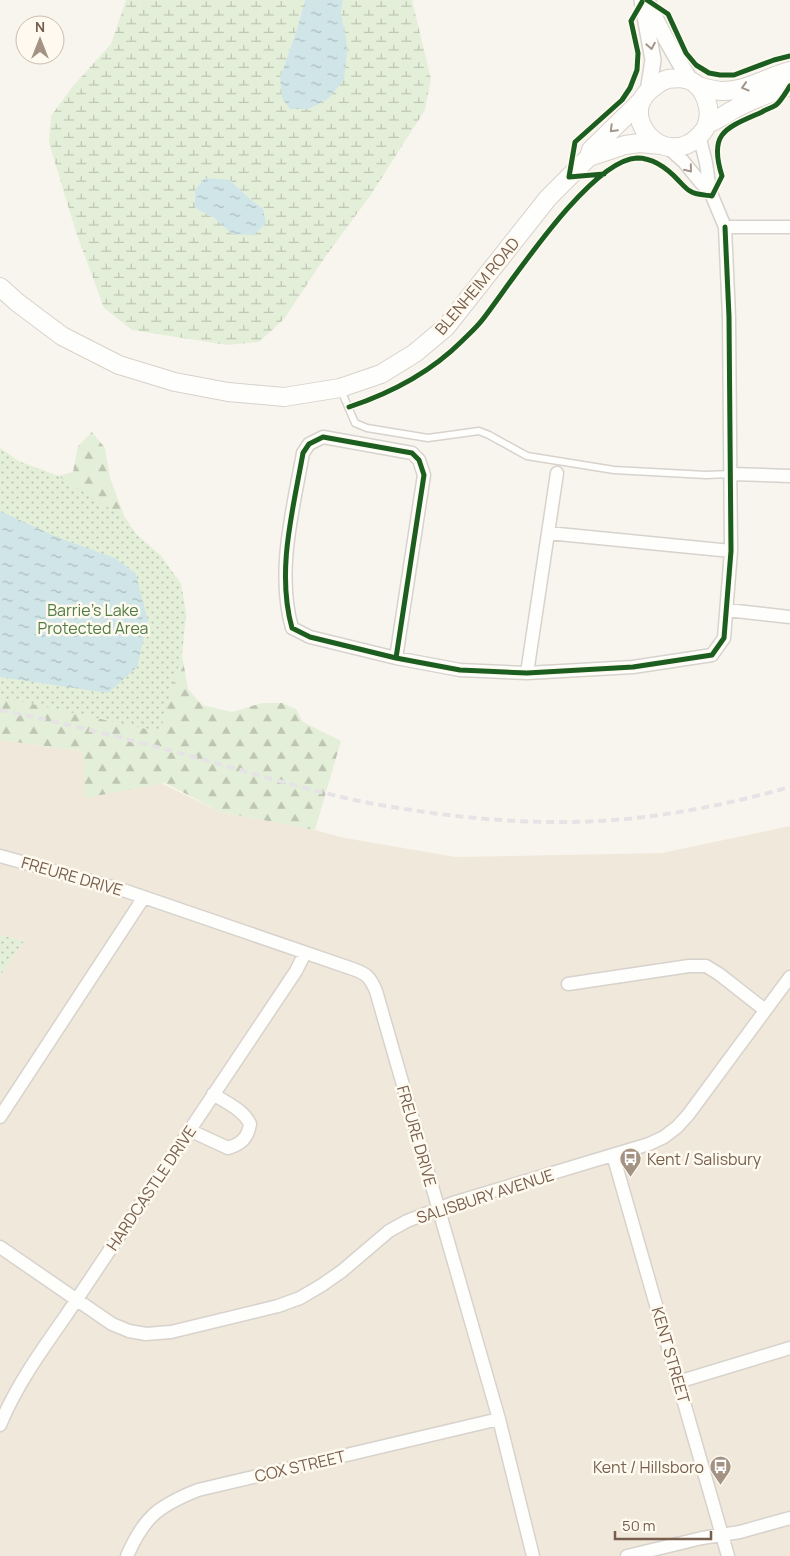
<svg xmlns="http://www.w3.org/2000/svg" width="790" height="1556" viewBox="0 0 790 1556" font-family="Manrope,sans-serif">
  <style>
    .residential { fill: #f1e8dc }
    .forest { fill: url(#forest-firs) }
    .wetland { fill: url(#wetland-marsh); fill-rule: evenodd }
    .park { fill: url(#park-dots) }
    .water { fill: url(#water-ripples) }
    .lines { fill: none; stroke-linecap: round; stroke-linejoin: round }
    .service-casing { stroke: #d7d2cc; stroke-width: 9 }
    .minor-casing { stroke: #d7d2cc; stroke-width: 15 }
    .tertiary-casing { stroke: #d7d2cc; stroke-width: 18 }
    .secondary-casing { stroke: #d8d1ca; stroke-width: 20 }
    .service { stroke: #fefefc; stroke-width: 6 }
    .minor { stroke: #fefefc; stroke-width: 12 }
    .tertiary { stroke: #fefefc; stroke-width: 15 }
    .secondary { stroke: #fefefc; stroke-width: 18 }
    .rail { stroke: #e6e3e6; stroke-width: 4; stroke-dasharray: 8 5; stroke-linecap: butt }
    .cycleway-casing { stroke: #fffaf0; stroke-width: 8 }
    .cycleway { stroke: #1b5e20; stroke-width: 5 }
    .oneway { stroke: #a6968a }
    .labels { text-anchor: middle; stroke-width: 5; stroke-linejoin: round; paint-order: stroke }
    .street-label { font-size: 16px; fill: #775e4d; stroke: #fffaf0 }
    .park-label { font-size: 16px; fill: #527c45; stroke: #fffaf0 }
    .poi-label { font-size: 16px; fill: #775e4d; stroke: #fffaf0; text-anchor: start }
  </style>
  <defs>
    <pattern id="forest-firs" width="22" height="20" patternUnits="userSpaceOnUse" patternTransform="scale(1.25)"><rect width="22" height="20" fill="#e4efd9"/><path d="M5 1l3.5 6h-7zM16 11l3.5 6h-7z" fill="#bec5b2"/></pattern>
    <pattern id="wetland-marsh" width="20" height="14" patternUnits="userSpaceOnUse" patternTransform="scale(1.25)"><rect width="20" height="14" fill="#e4efd9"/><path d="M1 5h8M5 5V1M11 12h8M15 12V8" fill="none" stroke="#bec5b2"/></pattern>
    <pattern id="park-dots" width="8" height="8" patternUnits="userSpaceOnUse" patternTransform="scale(1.25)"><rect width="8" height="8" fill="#e4efd9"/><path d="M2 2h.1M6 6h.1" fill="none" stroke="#bec5b2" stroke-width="1.8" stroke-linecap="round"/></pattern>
    <pattern id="water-ripples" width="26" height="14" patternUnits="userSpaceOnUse" patternTransform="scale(1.25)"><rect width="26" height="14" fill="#cfe5e8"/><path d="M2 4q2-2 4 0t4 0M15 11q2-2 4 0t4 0" fill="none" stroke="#adbdbe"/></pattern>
  </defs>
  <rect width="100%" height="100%" fill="#f8f5ee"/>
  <path class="residential" d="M0 740 83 751 117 762 221 812 315 830 345 838 456 857 662 853 790 826V1556H0V976L24 941 0 935Z"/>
  <path class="forest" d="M92 432 105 448 110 478 125 518 137 535 161 556 181 584 186 613 182 655 188 689 202 705 232 712 262 703H282L296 709 303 722 341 741 315 830 221 812 165 783 85 798 83 751 0 740V448L18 461 58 476 73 472 78 446Z"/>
  <path class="wetland" d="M126 0H305L297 29 280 78 290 109H309L328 99 346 37 341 14 343 0H412L431 79 425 110 370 196 325 257 284 319 259 342 227 345 132 330 104 308 76 232 49 143 51 116 73 86 111 44ZM230 180 251 200 232 234 214 218 195 208Z"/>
  <path class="park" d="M0 448 18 461 58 476 125 518 137 535 161 556 181 584 186 613 182 654 160 732 23 702 0 699Z
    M0 935 24 941 0 976Z"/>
  <path class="water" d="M305 0H343L341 14 346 37 347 50 344 80 328 99 309 109H290L282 98 280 78 297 29Z
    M205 178 230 180 251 200 263 209 266 223 254 235 232 234 214 218 195 208V190Z
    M0 511 59 538 115 558 136 574 148 621 137 667 108 693 0 677Z"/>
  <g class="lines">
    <defs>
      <path id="service" d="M341 390 355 423 367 428 428 438 479 431 489 435 527 456 614 470 706 475 731 474"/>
      <path id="minor" d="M699 135 706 163 710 191 725 227H790
        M667 147 683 161 701 183 710 191
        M731 474 790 476
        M548 533 731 551
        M727 610 790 617
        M396 658 424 475 419 460 412 453 323 437 309 444 303 453C293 510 276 571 292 628L310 637 396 658 460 670 527 673 633 667 712 655 724 638 731 551 729 317 725 227
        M527 673 557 473
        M0 856 123 890 353 969C367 974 370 977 376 991L499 1419 533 1556
        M568 984 689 966H706L719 974 765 1010
        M0 1117 144 897
        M189 1130 228 1148C241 1144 248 1138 250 1124 244 1110 225 1102 213 1094
        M613 1155 728 1556
        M0 1247 112 1324 129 1331 146 1334 171 1332 278 1306 300 1298 322 1285 342 1271 389 1231 407 1221 453 1203 649 1144 664 1137 677 1127 688 1115 790 977
        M678 1382 790 1348
        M0 1425C16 1386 41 1351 65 1317L296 971 305 953
        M127 1556C144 1517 158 1506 198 1490L499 1419
        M627 1556 702 1538 740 1532 790 1518"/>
      <path id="tertiary" d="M642 0 653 60 648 92
        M649 5C661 31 675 56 690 80"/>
      <path id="secondary" d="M680 78C683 79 688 79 691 81 705 88 712 110 707 124 706 129 702 133 698 137 684 151 662 151 648 135 634 117 636 99 655 86 659 83 664 80 668 79 672 78 676 79 680 78Z
        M698 86C705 88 713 90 721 91 745 92 767 77 790 71
        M707 124C716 121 723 116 731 111 750 100 770 93 790 86
        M589 157 625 145 640 143 661 145
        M0 287 18 303 62 336 119 365 175 382 228 392 284 397 340 388 381 374 415 353 446 327 548 198 589 157 591 150 640 102"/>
    </defs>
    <use href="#service" class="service-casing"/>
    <use href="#minor" class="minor-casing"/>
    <use href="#tertiary" class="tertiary-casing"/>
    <use href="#secondary" class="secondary-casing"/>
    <use href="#service" class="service"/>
    <use href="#minor" class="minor"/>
    <use href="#tertiary" class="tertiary"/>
    <use href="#secondary" class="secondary"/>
    <path class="rail" d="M0 710C69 724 137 741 205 760 259 775 314 792 369 803 436 815 503 823 571 822 645 821 719 807 790 787"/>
    <defs>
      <path id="cycleway" d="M647 0 668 14 686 53 696 65 709 73 720 75H734L774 60 790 56
        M604 174 569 177 575 142 622 100 630 88 637 70 638 53 631 21 642 2
        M349 407C391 393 430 373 462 341 469 334 477 327 483 319 511 283 590 160 637 158 654 158 668 169 679 181 682 184 686 189 690 191 695 195 706 195 712 196L722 176C708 132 726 128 762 112 766 109 772 108 776 105 781 101 786 92 790 86
        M396 658 424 475 419 460 412 453 323 437 309 444 303 453C293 510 276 571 292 628L310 637 396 658 460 670 527 673 633 667 712 655 724 638 731 551 729 317 725 227"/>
    </defs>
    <use href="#cycleway" class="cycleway-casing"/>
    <use href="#cycleway" class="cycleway"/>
  </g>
  <defs><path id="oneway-chevron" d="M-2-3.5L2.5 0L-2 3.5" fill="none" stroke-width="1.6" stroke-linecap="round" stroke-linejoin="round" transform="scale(1.25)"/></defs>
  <g class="oneway">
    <use href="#oneway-chevron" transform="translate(651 46) rotate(80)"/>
    <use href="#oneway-chevron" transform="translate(745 87) rotate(163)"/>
    <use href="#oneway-chevron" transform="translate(613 129) rotate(135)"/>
    <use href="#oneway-chevron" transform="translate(689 169) rotate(51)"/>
  </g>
  <defs>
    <symbol id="bus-pin" viewBox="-11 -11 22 30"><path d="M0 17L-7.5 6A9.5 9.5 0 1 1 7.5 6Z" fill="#a49385" stroke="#fffaf0"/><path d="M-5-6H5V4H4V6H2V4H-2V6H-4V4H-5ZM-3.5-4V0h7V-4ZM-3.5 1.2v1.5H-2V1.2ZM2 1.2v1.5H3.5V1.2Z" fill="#fff"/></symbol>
  </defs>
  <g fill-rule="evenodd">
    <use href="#bus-pin" x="618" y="1146" width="25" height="34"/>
    <use href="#bus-pin" x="708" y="1454" width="25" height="34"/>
  </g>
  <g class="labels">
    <g class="street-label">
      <text transform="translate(477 286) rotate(-50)" y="6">BLENHEIM ROAD</text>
      <text transform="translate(72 876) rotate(16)" y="6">FREURE DRIVE</text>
      <text transform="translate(417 1136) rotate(74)" y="6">FREURE DRIVE</text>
      <text transform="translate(151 1188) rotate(-56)" y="6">HARDCASTLE DRIVE</text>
      <text transform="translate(485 1196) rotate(-18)" y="6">SALISBURY AVENUE</text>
      <text transform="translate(671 1355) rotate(74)" y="6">KENT STREET</text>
      <text transform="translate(300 1466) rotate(-13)" y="6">COX STREET</text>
    </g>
    <g class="park-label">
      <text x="93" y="616">Barrie's Lake<tspan x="93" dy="18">Protected Area</tspan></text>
    </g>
    <g class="poi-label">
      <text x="647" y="1165">Kent / Salisbury</text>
      <text x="704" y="1473" text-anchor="end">Kent / Hillsboro</text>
    </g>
  </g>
  <g transform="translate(40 40)"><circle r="24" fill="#fffaf0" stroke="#c9bcaf"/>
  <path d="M0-4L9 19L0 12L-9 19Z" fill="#a49385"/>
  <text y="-8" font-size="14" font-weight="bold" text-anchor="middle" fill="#775e4d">N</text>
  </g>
  <path d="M615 1531v8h96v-8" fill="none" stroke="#775e4d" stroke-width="2.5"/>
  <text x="622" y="1531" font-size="15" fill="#775e4d" stroke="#fffaf0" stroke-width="4" paint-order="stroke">50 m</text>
</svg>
